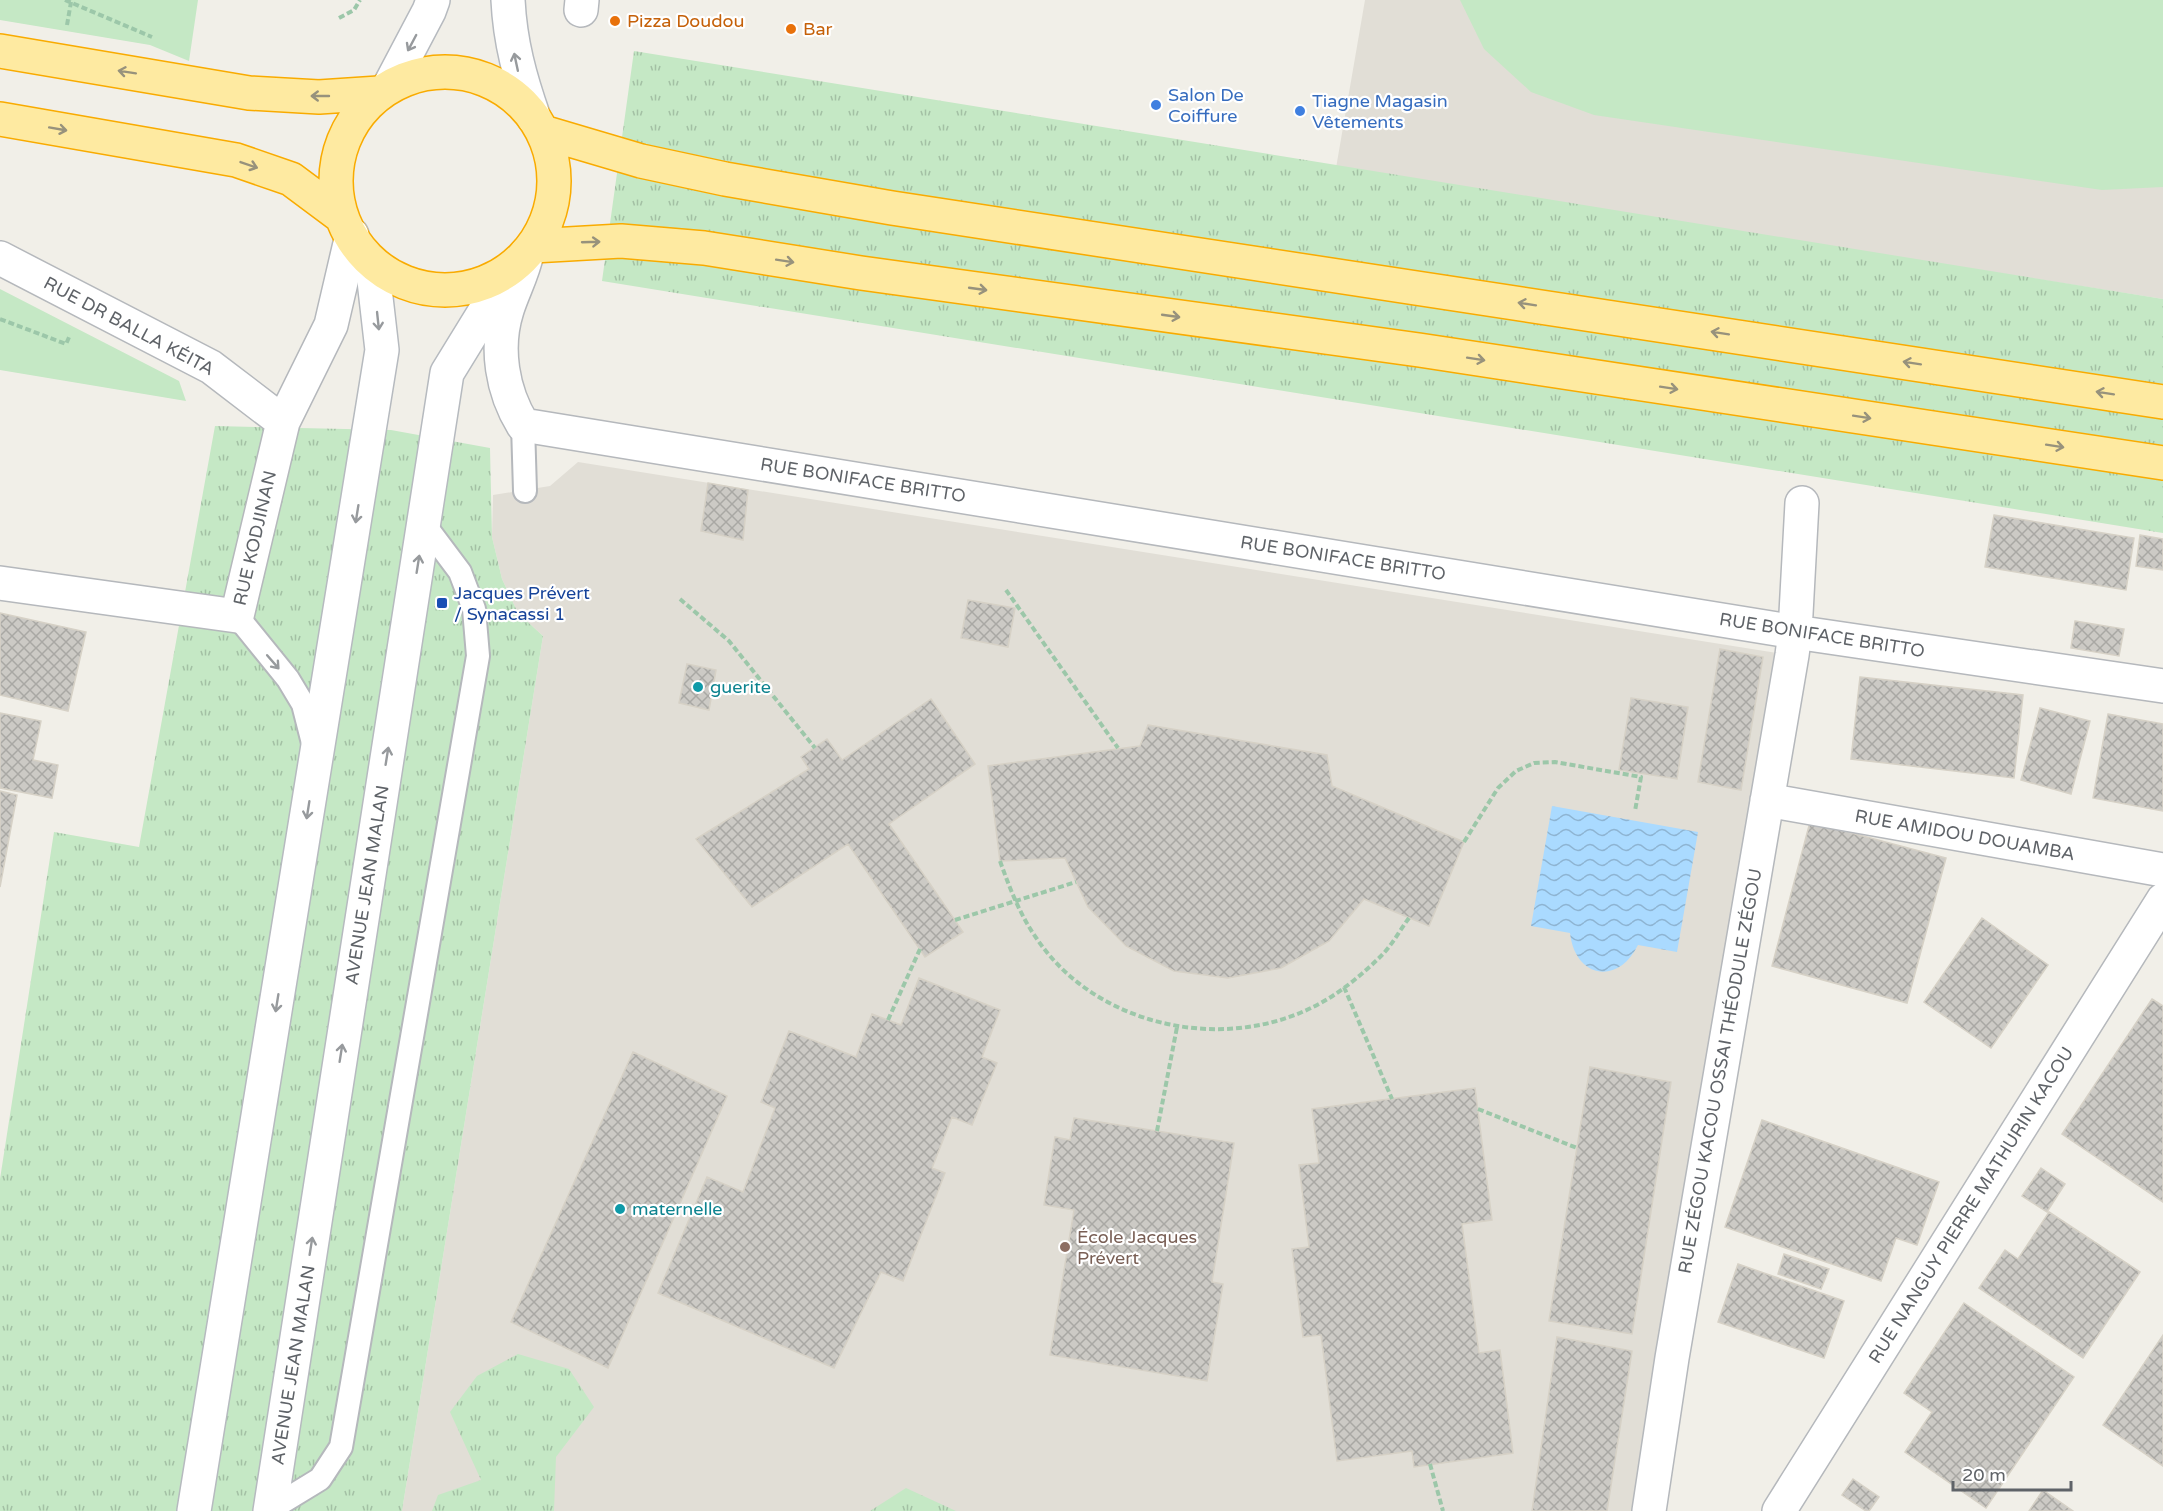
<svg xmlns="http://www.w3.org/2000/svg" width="2163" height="1511" viewBox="0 0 2163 1511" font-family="'Varela Round',sans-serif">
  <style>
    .education { fill: #e1ded6 }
    .grass { fill: url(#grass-tufts) }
    .garden { fill: #c5e8c5 }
    .water { fill: url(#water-waves) }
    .building { fill: url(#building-cross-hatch); stroke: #d6d1c6; stroke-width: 1.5 }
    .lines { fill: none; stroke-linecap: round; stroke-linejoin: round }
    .service-casing { stroke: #b5b8bc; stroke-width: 26 }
    .minor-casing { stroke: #b5b8bc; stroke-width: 36 }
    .secondary-casing { stroke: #b6babf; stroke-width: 36 }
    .trunk-casing { stroke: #f9ab00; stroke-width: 36 }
    .path { stroke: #9cc7a9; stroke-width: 4; stroke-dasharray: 6 3; stroke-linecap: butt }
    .service { stroke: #fff; stroke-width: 22 }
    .minor { stroke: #fff; stroke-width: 33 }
    .secondary { stroke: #fff; stroke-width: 33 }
    .trunk { stroke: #feeaa1; stroke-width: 33 }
    .oneway { stroke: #979a9d }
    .oneway2 { stroke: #97927c }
    .food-dot { fill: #e8710a; stroke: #fff; stroke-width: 2 }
    .shop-dot { fill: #3f7fe0; stroke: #fff; stroke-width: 2 }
    .transit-dot { fill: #1a4fb4; stroke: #fff; stroke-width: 2 }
    .culture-dot { fill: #0f9aa8; stroke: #fff; stroke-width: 2 }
    .education-dot { fill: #8d6e63; stroke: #fff; stroke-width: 2 }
    .labels { text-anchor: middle; stroke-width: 4.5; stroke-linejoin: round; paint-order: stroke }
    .food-label { font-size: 18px; fill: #c56008; stroke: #fff; text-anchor: start }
    .shop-label { font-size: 18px; fill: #366cbe; stroke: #fff; text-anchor: start }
    .street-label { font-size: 18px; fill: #5f6368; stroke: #fff }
    .transit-label { font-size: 18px; fill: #164399; stroke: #fff; text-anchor: start }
    .culture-label { font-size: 18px; fill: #0d838f; stroke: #fff; text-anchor: start }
    .education-label { font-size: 18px; fill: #785e54; stroke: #fff; text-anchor: start }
  </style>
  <defs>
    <pattern id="grass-tufts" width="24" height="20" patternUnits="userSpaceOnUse" patternTransform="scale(1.5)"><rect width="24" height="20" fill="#c5e8c5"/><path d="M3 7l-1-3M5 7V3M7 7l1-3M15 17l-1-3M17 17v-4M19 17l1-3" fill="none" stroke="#a3c0a4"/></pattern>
    <pattern id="water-waves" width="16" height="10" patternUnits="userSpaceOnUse" patternTransform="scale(1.5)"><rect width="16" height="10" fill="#aadaff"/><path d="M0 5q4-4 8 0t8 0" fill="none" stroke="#8eb4d2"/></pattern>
    <pattern id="building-cross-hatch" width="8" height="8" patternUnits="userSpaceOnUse" patternTransform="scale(1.5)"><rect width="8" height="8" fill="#cccac5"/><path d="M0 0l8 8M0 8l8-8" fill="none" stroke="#a9a8a4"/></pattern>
  </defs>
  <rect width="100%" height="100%" fill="#f1efe8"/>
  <path class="education" d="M1365 0H2163V299L1336 168Z
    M578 462 1777 653 1644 1511H402L543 636 518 613 502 579 492 537 493 495 550 486Z"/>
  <path class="grass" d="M634 51 2163 299V533L602 281Z
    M215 426 391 430 490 448 492 537 502 579 518 613 543 636 402 1511H0V1179L54 832 139 847Z
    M518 1354 569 1369 594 1407 556 1457 554 1511H432L438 1495 481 1480 450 1412 477 1376Z
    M906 1488 956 1511H870Z"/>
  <path class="garden" d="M0 0H198L189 61 150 45 0 20Z
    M1460 0H2163V187L2102 190 1594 115 1531 92 1484 49Z
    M0 289 179 381 186 401 0 370Z"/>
  <path class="water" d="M1552 806 1698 832 1677 952 1638 945C1618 986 1575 978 1570 933L1531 926Z"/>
  <path class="building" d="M708 483 748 490 743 540 701 531Z
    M1994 515 2134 538 2126 590 1985 567Z
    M2140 535 2163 539V570L2136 566Z
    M968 600 1015 608 1008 647 961 638Z
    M0 613 86 632 68 711 0 695Z
    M2075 621 2124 629 2119 656 2071 648Z
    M1720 649 1763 657 1741 790 1698 782Z
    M687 664 716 670 709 710 679 703Z
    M1860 677 2023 695 2014 778 1851 759Z
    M1631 698 1688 707 1677 779 1619 770Z
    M931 699 975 764 889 824 963 932 925 957 848 844 752 907 696 839 809 769 801 757 827 739 842 760Z
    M2040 708 2090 721 2071 794 2021 780Z
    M0 713 41 721 33 760 58 765 52 798 0 788Z
    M2108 714 2163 724V811L2093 798Z
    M1148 725 1327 755 1332 786 1464 842 1429 926 1364 899 1329 941 1281 968 1228 978 1174 971 1126 946 1088 907 1065 858 1000 861 988 766 1140 746Z
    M0 791 17 795 0 887Z
    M1810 822 1946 858 1907 1003 1772 966Z
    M1982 918 2048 965 1991 1048 1924 1002Z
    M919 978 1000 1010 982 1057 997 1063 972 1125 952 1117 932 1168 945 1173 903 1281 881 1272 834 1368 658 1293 707 1177 743 1192 775 1108 761 1102 789 1031 856 1057 872 1014 901 1025Z
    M2152 999 2163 1006V1202L2062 1134Z
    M633 1052 727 1096 608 1368 511 1322Z
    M1590 1067 1671 1082 1632 1334 1549 1321Z
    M1475 1088 1492 1220 1462 1224 1479 1353 1500 1350 1513 1453 1414 1467 1412 1451 1337 1461 1321 1335 1303 1337 1292 1249 1309 1247 1299 1165 1319 1163 1312 1109Z
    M1074 1118 1234 1143 1212 1282 1223 1284 1207 1381 1050 1355 1074 1210 1044 1205 1055 1137 1070 1140Z
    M1762 1120 1939 1182 1917 1245 1896 1238 1881 1281 1725 1227Z
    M2041 1168 2065 1184 2047 1212 2022 1196Z
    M2049 1212 2140 1272 2083 1358 1979 1288 2005 1250 2018 1259Z
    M1784 1254 1829 1269 1821 1289 1778 1274Z
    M1738 1264 1844 1301 1824 1358 1718 1322Z
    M1964 1303 2074 1377 1986 1508 1905 1452 1932 1412 1904 1393Z
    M2163 1335V1466L2103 1425Z
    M1557 1337 1632 1351 1607 1511H1532Z
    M1853 1479 1879 1497 1869 1511H1866L1842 1495Z
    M2043 1490 2073 1511H2029Z"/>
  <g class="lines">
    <defs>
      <path id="service" d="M523 425 525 491
        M237 616 288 679 303 704 314 747
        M271 1509 320 1479 341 1447 478 656 474 609 460 572 424 524"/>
      <path id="minor" d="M581 10 582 0
        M527 253C523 273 513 291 507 310 495 348 502 391 523 425L1795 632 2163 686
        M0 258 211 367 283 422
        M0 583 237 616 283 422 331 325 352 235
        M1767 800 2163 870
        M1649 1511 1672 1358 1792 655 1795 632 1802 503
        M1779 1511 2163 900"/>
      <path id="secondary" d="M508 0C510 42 520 78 534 118
        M390 85 429 11 433 0
        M194 1511 382 350 372 263
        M270 1511 447 373 498 290 505 273"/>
      <path id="trunk" d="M0 51 249 93 319 97 379 93
        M336 181a109 109 0 1 1 218 0a109 109 0 1 1-218 0Z
        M0 119 236 160 291 179 342 217
        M543 132 641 161 725 179 892 208 2163 402
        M533 246 621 241 704 248 861 273 1419 350 2163 463"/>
    </defs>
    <use href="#service" class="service-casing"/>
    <use href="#minor" class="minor-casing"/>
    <use href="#secondary" class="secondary-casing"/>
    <use href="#trunk" class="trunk-casing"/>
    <path class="path" d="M65 0 152 37
      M339 18 354 10 360 0
      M67 25 71 2
      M0 319 66 344 70 335
      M1006 590 1118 748
      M680 599 729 641 815 748
      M1464 842 1498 788 1516 771 1534 763 1555 762 1641 777 1635 811
      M1000 861C1010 889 1020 915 1037 939 1096 1026 1221 1053 1313 1007 1338 995 1363 974 1382 955 1392 945 1400 930 1409 918
      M955 920 1076 882
      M1344 987 1392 1099
      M888 1020 920 949
      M1478 1109 1577 1148
      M1157 1131 1177 1027
      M1430 1464 1443 1511"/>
    <use href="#service" class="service"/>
    <use href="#minor" class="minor"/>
    <use href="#secondary" class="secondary"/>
    <use href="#trunk" class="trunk"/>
  </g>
  <defs><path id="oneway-shaft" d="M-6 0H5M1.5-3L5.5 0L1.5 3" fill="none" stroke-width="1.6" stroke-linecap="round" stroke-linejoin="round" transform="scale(1.5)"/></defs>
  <g class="oneway">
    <use href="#oneway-shaft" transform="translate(412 43) rotate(118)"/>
    <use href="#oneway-shaft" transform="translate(516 62) rotate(-102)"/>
    <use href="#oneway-shaft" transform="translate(378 321) rotate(84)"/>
    <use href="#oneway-shaft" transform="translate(357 514) rotate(99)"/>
    <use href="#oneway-shaft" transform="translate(418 564) rotate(-81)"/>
    <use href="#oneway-shaft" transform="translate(273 662) rotate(49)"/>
    <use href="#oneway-shaft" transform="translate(387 756) rotate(-81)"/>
    <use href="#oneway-shaft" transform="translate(308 810) rotate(99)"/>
    <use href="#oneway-shaft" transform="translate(277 1003) rotate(99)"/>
    <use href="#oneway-shaft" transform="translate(341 1053) rotate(-81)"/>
    <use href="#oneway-shaft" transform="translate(311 1246) rotate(-81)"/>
  </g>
  <g class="oneway2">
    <use href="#oneway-shaft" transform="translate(127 72) rotate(-171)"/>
    <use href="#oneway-shaft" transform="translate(320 96) rotate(180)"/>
    <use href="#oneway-shaft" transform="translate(58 129) rotate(10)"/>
    <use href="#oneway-shaft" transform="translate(249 165) rotate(19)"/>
    <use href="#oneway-shaft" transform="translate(591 242) rotate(-2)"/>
    <use href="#oneway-shaft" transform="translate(785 261) rotate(9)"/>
    <use href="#oneway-shaft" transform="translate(978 289) rotate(8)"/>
    <use href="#oneway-shaft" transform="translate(1527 304) rotate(-171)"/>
    <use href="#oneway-shaft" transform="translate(1171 316) rotate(8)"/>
    <use href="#oneway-shaft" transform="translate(1720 333) rotate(-171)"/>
    <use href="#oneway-shaft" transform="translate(1476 359) rotate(9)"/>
    <use href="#oneway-shaft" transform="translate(1912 363) rotate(-171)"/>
    <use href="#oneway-shaft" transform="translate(1669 388) rotate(9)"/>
    <use href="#oneway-shaft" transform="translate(2105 393) rotate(-171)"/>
    <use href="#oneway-shaft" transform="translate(1862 417) rotate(9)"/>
    <use href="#oneway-shaft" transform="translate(2055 446) rotate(9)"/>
  </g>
  <g class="food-dot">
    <circle cx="615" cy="21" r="6"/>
    <circle cx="791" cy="29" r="6"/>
  </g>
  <g class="shop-dot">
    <circle cx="1156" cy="105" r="6"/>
    <circle cx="1300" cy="111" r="6"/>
  </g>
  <rect class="transit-dot" x="436" y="597" width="12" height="12" rx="3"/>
  <g class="culture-dot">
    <circle cx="698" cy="687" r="6"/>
    <circle cx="620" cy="1209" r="6"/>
  </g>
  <circle class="education-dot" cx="1065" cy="1247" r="6"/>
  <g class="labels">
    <g class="food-label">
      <text x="627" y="27">Pizza Doudou</text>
      <text x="803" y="35">Bar</text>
    </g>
    <g class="shop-label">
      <text x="1168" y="101">Salon De<tspan x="1168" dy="21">Coiffure</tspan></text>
      <text x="1312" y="107">Tiagne Magasin<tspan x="1312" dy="21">Vêtements</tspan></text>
    </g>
    <g class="street-label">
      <text transform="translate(129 326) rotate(28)" y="6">RUE DR BALLA KÉITA</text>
      <text transform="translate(863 480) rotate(9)" y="6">RUE BONIFACE BRITTO</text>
      <text transform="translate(255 538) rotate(-77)" y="6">RUE KODJINAN</text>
      <text transform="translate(1343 558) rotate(9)" y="6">RUE BONIFACE BRITTO</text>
      <text transform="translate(1822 635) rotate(9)" y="6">RUE BONIFACE BRITTO</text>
      <text transform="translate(1965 835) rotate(10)" y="6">RUE AMIDOU DOUAMBA</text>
      <text transform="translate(367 885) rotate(-81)" y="6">AVENUE JEAN MALAN</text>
      <text transform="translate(1720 1071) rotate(-80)" y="6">RUE ZÉGOU KACOU OSSAI THÉODULE ZÉGOU</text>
      <text transform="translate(1971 1205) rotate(-58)" y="6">RUE NANGUY PIERRE MATHURIN KACOU</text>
      <text transform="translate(293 1365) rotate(-81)" y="6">AVENUE JEAN MALAN</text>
    </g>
    <g class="transit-label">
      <text x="454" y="599">Jacques Prévert<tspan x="454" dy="21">/ Synacassi 1</tspan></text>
    </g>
    <g class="culture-label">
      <text x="710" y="693">guerite</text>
      <text x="632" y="1215">maternelle</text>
    </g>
    <g class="education-label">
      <text x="1077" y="1243">École Jacques<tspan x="1077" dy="21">Prévert</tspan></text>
    </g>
  </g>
  <path d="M1953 1481v9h118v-9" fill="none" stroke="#5f6368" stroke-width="3"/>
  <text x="1962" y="1481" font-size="18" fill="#5f6368" stroke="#ffffff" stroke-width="4.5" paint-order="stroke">20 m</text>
</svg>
